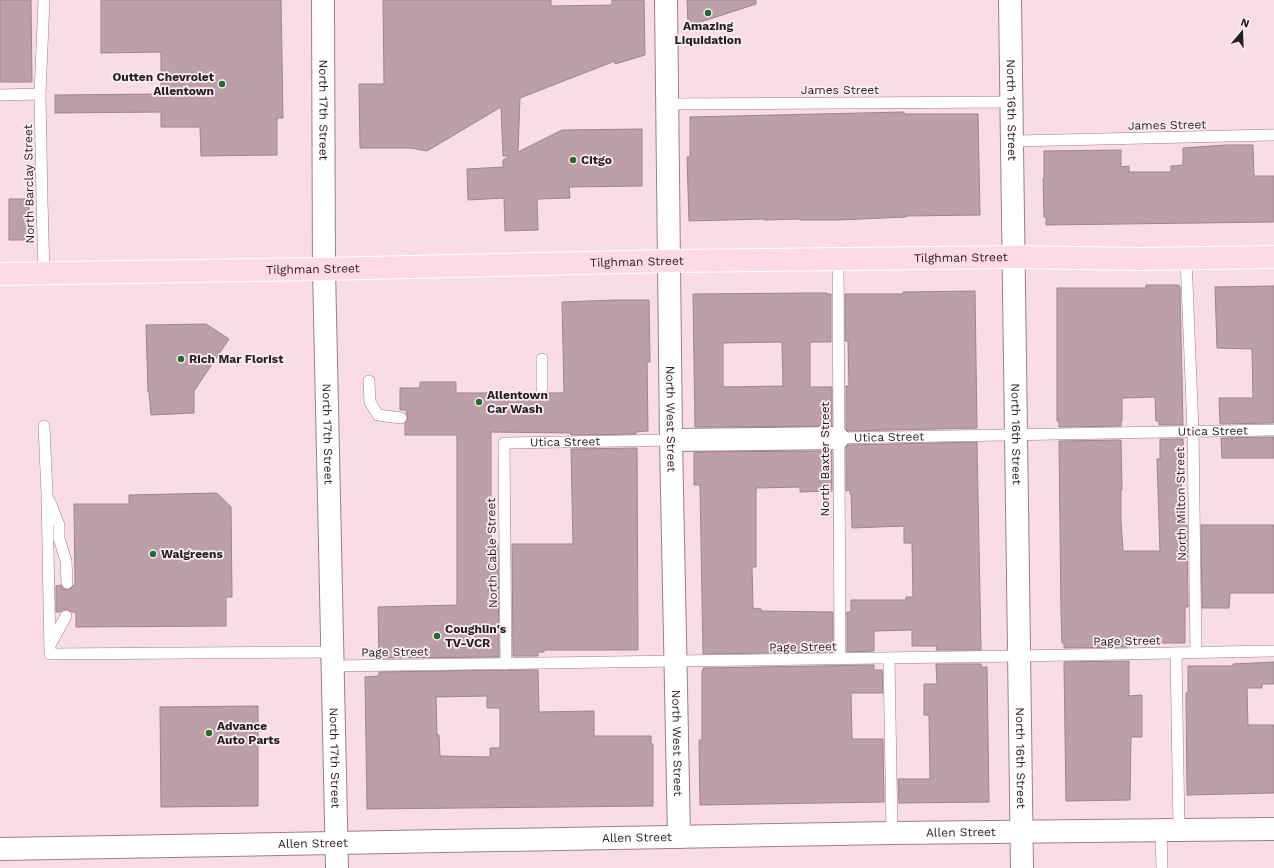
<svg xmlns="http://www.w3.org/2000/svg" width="1274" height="868" viewBox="0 0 1274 868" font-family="'Work Sans',sans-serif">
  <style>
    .building { fill: #bc9fa8; stroke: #9f848d; fill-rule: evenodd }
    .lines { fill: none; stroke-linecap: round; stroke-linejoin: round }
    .lane-casing { stroke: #9b8088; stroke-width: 12 }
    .street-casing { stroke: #9b8088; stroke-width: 24 }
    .secondary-casing { stroke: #9b8088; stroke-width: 24 }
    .primary-casing { stroke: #fff; stroke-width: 24 }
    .lane { stroke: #fff; stroke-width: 11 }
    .street { stroke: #fff; stroke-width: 22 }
    .secondary { stroke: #fff; stroke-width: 22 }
    .primary { stroke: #fedae6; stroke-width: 22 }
    .poi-dot { fill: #276a35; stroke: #fbeff3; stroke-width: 1.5 }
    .labels { text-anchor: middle; stroke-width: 3.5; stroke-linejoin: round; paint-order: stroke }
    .poi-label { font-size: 12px; font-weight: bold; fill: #271c1f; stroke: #fbeff3; text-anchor: start }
    .street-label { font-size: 12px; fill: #271c1f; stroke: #fbeff3 }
  </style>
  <rect width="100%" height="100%" fill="#fadce5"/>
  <path class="building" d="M0 0H31L32 82H0Z
    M101 0H281L283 118H277V155L201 156 200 127H161V112L55 113V95L161 94V52L101 53Z
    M383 0H551V6L612 5V0H644L645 55 615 64V61L520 98 518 152 562 130 642 129V186L569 187 570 198 537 199 538 230 505 231 504 198 468 200 467 169 503 167V160L510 156H503L501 107 427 151 411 148H360L359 84H384Z
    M687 0H756V4L688 26Z
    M904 112V114H978L980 215 906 216V217L838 220H800V219L764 220V219L689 221 687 157H690V117Z
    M1226 145H1253L1254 176H1274V222L1046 225V217H1044L1043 179H1044V151L1121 150V167L1129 166V172H1171V166L1183 165V148Z
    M9 199H29V240H9Z
    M1146 285H1179V287H1180L1183 425H1159V421H1156L1155 397 1122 398V421H1121V426L1059 427V421H1057V288H1146Z
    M1274 286V423L1220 424 1219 398H1253L1252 349 1217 348 1215 287Z
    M975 291 977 428 848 431 846 429V386H849L848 341H845V294H903V292Z
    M806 293H827V294H831V342H810V387H832V426L695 427 693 294ZM782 342 783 386 723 387V343Z
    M615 300H649L650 362H647L648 431 636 432V434L571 435V433L491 432V544H498L499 657 379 658 378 607 457 605V435H405V423L408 419 406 410H400V388H420V382H456V393H537L542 395 547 393H564L562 302Z
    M206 324 229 339 194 391V413L151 415 149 392H148L146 325Z
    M1274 437V458H1222L1221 438Z
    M1160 439H1183L1184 459H1181L1182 525H1187L1188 607H1185V643H1129V647L1064 648V643H1062L1061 612 1059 441 1121 440 1122 490H1121V521L1123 551H1160L1157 459H1160Z
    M977 442 981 650H936L937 646H912V630L874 631V651L847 652V612H851V600H906V597H913L912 543H904V526L852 528 851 494H850V490L846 491V447L848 445Z
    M637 448 638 650H544V652H538V656H513L512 544H573L571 449Z
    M832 451V491L800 492V487L756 488V567H752L753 608 761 609V611L833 612V652L703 654 700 485H694V452Z
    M217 493 231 507 232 597H226V626L76 627V612H72L66 609 63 610 60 612H56V586L61 585 63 589 67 590 70 589 74 585H75L74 504H129V495Z
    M1201 525H1274V593H1230L1229 608H1202Z
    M1129 661V696L1142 695V737H1131L1130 800 1066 801 1064 662Z
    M1274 662V684H1262V688H1247L1248 725H1274V793L1187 795 1186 693H1188V666H1233V664Z
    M936 664H981V667H987L989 802 899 803 898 779H930L929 715H924V684H937Z
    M874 665V670H882L883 693H851L852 739H883L884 802 700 805 699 740H702V671H703V668Z
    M508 670H538L539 712 594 711V736H651V744H653V806L367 809 365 677 379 676V672ZM487 696V708H500V748H490V757L440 756 439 735H437L436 697Z
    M258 706V806L161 807 160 707Z"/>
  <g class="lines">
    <defs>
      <g id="lane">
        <path d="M44 0 40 94 42 201 44 274"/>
        <path d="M0 95 40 94"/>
        <path d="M668 104 1012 102"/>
        <path d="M1013 141 1274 135"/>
        <path d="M1186 258 1193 431 1196 653"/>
        <path d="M838 259 840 659"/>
        <path d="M369 381 370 402 378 415 401 418"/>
        <path d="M542 388V359"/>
        <path d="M44 426 47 494 50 654 333 652"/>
        <path id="s1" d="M838 438 1274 430"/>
        <path d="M50 502 59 525V538L66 561 67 583"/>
        <path d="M50 645 66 616"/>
        <path d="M1176 653 1179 830"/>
        <path d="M889 658 892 833"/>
        <path id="s2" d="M506 664 504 443 671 440"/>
        <path d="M333 666 1019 656 1274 651"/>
        <path d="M1161 830 1162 868"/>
      </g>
      <g id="street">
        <path id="s3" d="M666 0 671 440 679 837"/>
        <path id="s4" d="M1010 0 1022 868"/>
        <path d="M671 440 838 438"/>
      </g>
      <g id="secondary">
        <path id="s5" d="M323 0 324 269 337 868"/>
        <path id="s6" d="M0 849 892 833 1274 829"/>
      </g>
      <g id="primary">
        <path id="s7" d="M0 274 324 269 669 261 1013 257 1140 259 1274 257"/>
      </g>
    </defs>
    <use href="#lane" class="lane-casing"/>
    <use href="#street" class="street-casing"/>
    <use href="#secondary" class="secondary-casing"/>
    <use href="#primary" class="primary-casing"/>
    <use href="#lane" class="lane"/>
    <use href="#street" class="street"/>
    <use href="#secondary" class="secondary"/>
    <use href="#primary" class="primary"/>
  </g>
  <g class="poi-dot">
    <circle cx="708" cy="13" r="4"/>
    <circle cx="222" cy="84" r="4"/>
    <circle cx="573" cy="160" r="4"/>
    <circle cx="181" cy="359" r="4"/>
    <circle cx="479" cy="402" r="4"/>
    <circle cx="153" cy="554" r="4"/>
    <circle cx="437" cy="636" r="4"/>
    <circle cx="209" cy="733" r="4"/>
  </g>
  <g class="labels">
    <g class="poi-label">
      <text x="708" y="30" text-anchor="middle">Amazing<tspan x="708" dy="14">Liquidation</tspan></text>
      <text x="214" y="81" text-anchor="end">Outten Chevrolet<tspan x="214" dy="14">Allentown</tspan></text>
      <text x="581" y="164">Citgo</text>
      <text x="189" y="363">Rich Mar Florist</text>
      <text x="487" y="399">Allentown<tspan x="487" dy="14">Car Wash</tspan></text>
      <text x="161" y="558">Walgreens</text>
      <text x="445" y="633">Coughlin's<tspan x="445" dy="14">TV-VCR</tspan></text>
      <text x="217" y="730">Advance<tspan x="217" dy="14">Auto Parts</tspan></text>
    </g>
    <g class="street-label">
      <text x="840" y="94">James Street</text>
      <text dy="4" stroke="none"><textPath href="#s5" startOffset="110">North 17th Street</textPath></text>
      <text dy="4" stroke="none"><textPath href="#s4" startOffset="110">North 16th Street</textPath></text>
      <text transform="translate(1167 125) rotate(-1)" y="4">James Street</text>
      <text transform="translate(29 184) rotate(-91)" y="4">North Barclay Street</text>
      <text dy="4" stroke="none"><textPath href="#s7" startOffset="961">Tilghman Street</textPath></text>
      <text dy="4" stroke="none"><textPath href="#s7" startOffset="637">Tilghman Street</textPath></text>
      <text dy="4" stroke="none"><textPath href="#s7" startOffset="313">Tilghman Street</textPath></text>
      <text dy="4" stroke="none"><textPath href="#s3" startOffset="419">North West Street</textPath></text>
      <text dy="4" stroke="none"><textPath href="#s1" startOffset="375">Utica Street</textPath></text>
      <text dy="4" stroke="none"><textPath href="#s5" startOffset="434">North 17th Street</textPath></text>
      <text dy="4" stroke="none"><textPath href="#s4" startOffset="434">North 16th Street</textPath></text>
      <text dy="4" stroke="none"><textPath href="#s1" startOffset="51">Utica Street</textPath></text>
      <text dy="4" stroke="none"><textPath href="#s2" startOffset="282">Utica Street</textPath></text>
      <text transform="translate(825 459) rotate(-90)" y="4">North Baxter Street</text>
      <text transform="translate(1181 504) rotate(-91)" y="4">North Milton Street</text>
      <text transform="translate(492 553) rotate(-91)" y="4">North Cable Street</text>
      <text transform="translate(1127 641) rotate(-1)" y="4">Page Street</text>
      <text transform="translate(803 647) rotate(-1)" y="4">Page Street</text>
      <text transform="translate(395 652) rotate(-1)" y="4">Page Street</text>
      <text dy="4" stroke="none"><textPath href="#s3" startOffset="743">North West Street</textPath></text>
      <text dy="4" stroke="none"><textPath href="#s5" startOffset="758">North 17th Street</textPath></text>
      <text dy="4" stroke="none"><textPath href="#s4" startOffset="758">North 16th Street</textPath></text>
      <text dy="4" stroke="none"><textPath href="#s6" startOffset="961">Allen Street</textPath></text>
      <text dy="4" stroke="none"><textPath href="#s6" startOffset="637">Allen Street</textPath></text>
      <text dy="4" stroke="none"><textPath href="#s6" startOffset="313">Allen Street</textPath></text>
    </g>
  </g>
  <g transform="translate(1242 32) rotate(19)" stroke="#fbeff3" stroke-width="3" paint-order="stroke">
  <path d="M0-3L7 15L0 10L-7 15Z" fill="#271c1f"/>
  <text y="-6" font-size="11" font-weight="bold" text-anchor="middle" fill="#271c1f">N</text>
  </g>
</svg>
